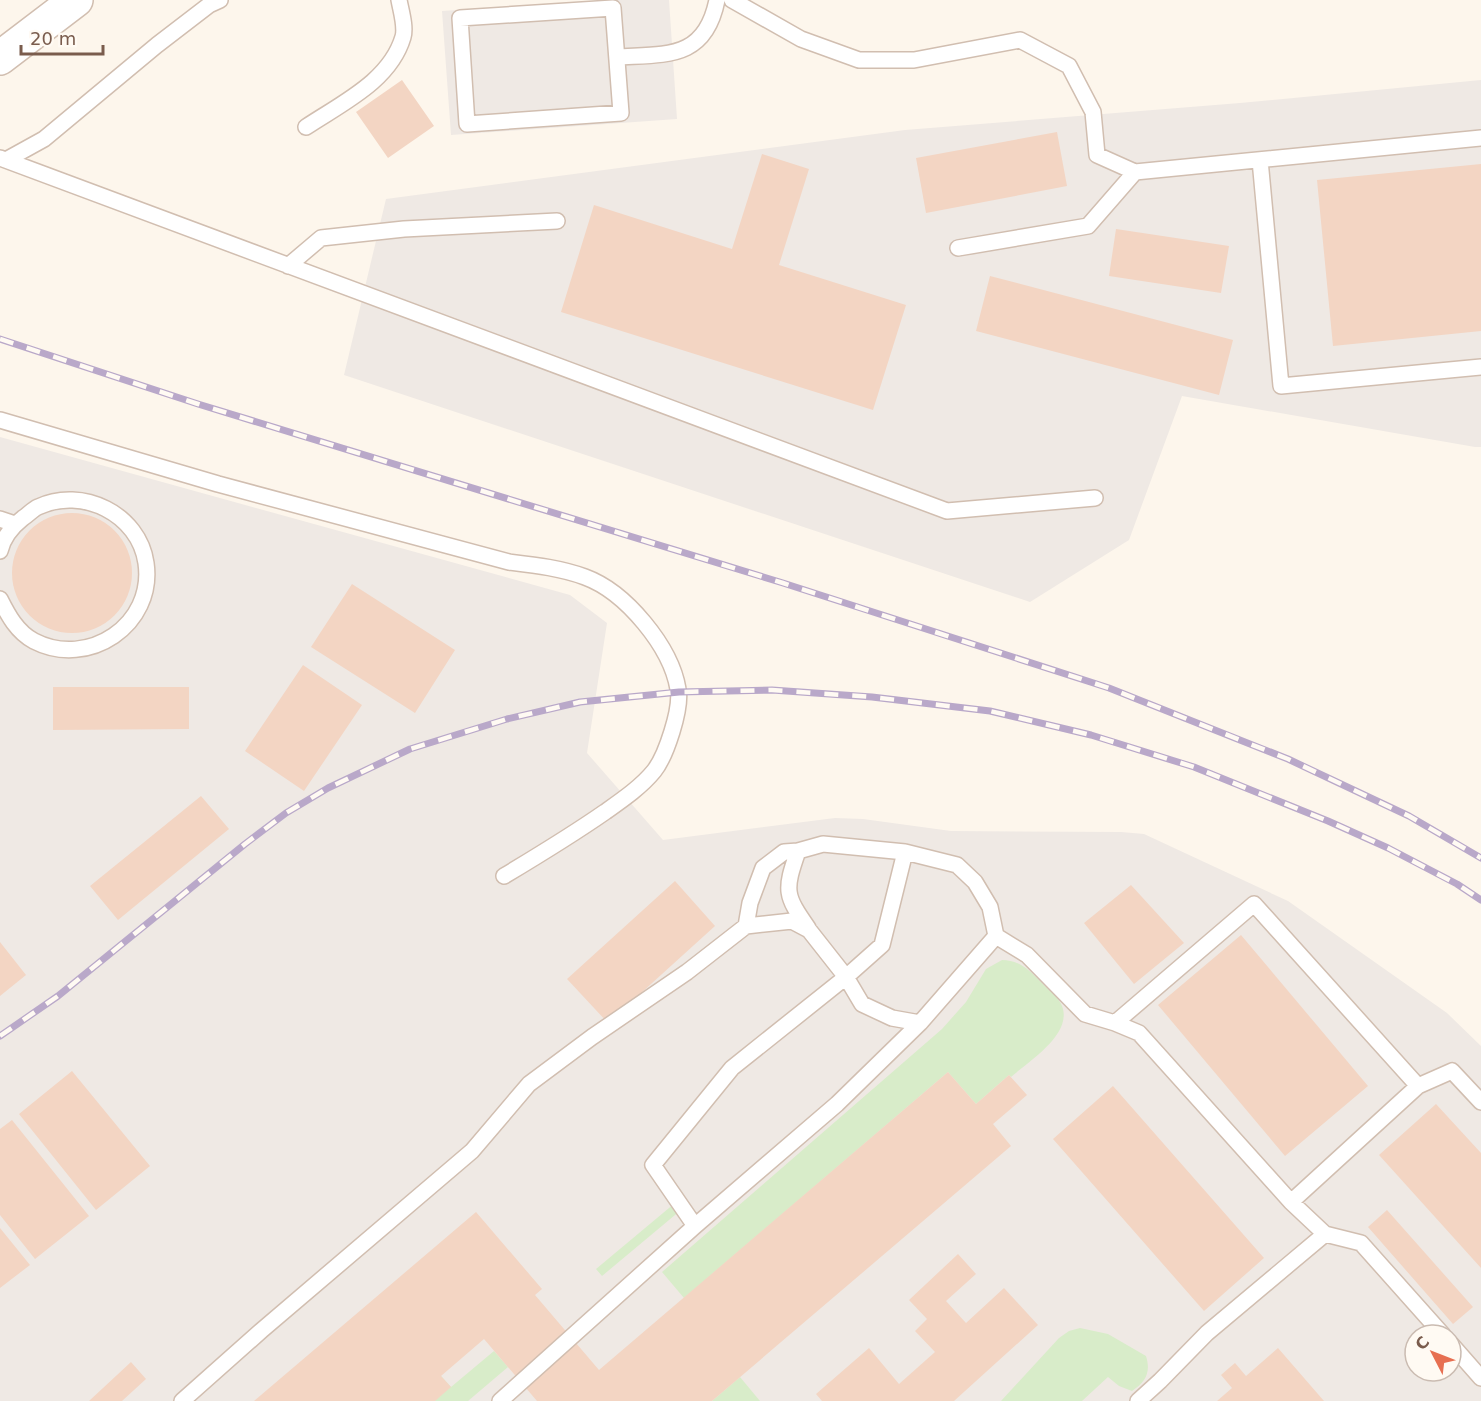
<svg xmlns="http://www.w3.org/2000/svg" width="1481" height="1401" viewBox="0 0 1481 1401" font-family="'DejaVu Sans',sans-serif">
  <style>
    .industrial { fill: #efe9e4; fill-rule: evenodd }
    .green { fill: #d8ecc9 }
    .building { fill: #f3d5c3 }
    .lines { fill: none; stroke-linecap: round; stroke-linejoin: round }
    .service-casing { stroke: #d1beb0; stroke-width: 18 }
    .tertiary-casing { stroke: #d1beb0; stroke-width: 36 }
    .service { stroke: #fff; stroke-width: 15 }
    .tertiary { stroke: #fff; stroke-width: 33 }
    .rail-casing { stroke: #b9a8c9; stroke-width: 7 }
    .rail { stroke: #fffaf3; stroke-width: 4.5; stroke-dasharray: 14; stroke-linecap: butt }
  </style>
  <rect width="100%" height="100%" fill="#fdf6ec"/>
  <path class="industrial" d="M606 0H669L677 119 451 135 442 11Z
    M1481 80V447H1475L1182 396 1129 540 1030 602 344 375 386 199 905 130 1240 103Z
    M0 437 570 595 607 623 587 753 663 840 835 818 863 819 951 831 1121 832 1144 834 1288 901 1447 1013 1481 1046V1401H0ZM1415 1335H1451V1371H1415Z"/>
  <path class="green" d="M1002 960C1019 960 1029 970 1041 982 1047 989 1059 997 1062 1006 1073 1034 1029 1061 1011 1077L1009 1075 976 1104 948 1072 684 1298 662 1272 942 1029 966 1002 986 969Z
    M675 1203 681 1210 602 1276 596 1269Z
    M1080 1328 1108 1334 1146 1356C1151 1372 1146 1382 1132 1391L1119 1386 1108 1377 1082 1401H1001L1059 1338 1069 1331Z
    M494 1351 508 1367 468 1401H411L441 1376 451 1387Z
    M740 1377 760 1401H712Z"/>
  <path class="building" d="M402 80 434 126 388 158 356 112Z
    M1057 132 1067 186 926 213 916 158Z
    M762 154 809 169 779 265 906 305 873 410 561 312 594 205 732 249Z
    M1481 164V331L1333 346 1317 180Z
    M1116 229 1229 246 1221 293 1109 276Z
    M990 276 1233 340 1219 395 976 331Z
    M12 573a60 60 0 1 1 120 0a60 60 0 1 1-120 0Z
    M352 584 455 650 415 713 311 647Z
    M303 665 362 705 304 791 245 751Z
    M53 687H189V729L53 730Z
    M201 796 229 829 118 920 90 886Z
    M675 881 715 926 608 1023 567 979Z
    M1131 885 1184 943 1134 984 1084 923Z
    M1241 935 1368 1086 1285 1156 1158 1005Z
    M0 942 26 975 0 996Z
    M72 1071 150 1166 96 1210 19 1114Z
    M948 1072 976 1104 1009 1075 1027 1095 993 1124 1011 1146 712 1401H537L484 1339 441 1376 451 1387 435 1401H254L476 1212 542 1289 535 1295 599 1370Z
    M1113 1086 1264 1258 1204 1311 1053 1139Z
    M1436 1104 1481 1153V1268L1379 1155Z
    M12 1120 89 1216 35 1259 0 1215V1129Z
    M1387 1210 1473 1307 1453 1324 1368 1227Z
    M0 1228 30 1265 0 1288Z
    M958 1254 976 1274 946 1301 966 1323 1004 1288 1038 1325 954 1401H822L816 1394 869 1348 899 1384 935 1352 915 1331 927 1319 909 1300Z
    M1278 1348 1324 1401H1217L1232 1388 1221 1375 1229 1368 1235 1363 1246 1376Z
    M131 1362 146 1379 122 1401H89Z"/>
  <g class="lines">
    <defs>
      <path id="service" d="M732 0 801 39 859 60H914L1020 40 1069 66 1093 112 1097 155 1135 172
        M613 8 621 113 467 124 460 18Z
        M617 57C666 54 705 60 717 0
        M306 127C342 103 390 81 403 37 406 27 401 11 399 0
        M0 158 947 511 1095 498
        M6 160 44 139 157 45 209 5 220 0
        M1260 160 1281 386 1481 367
        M958 248 1088 226 1135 172 1481 138
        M288 266 321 238 404 229 557 221
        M0 420 218 484 509 562C534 565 561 568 585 577 626 592 671 647 678 689 682 708 666 756 654 771 641 787 622 800 605 812 572 835 539 855 504 876
        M0 519 15 524
        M0 551C3 538 13 526 23 518 28 515 33 509 38 507 82 486 139 514 146 563 155 625 88 669 34 641 17 632 8 615 0 599
        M798 851C784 891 785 895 808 928
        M746 926 792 921 809 930 846 977 862 1004 892 1018 920 1023
        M1115 1023 1254 904 1418 1086 1291 1202
        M1418 1086 1452 1071 1481 1102
        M695 1226 653 1165 732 1068 846 977 882 945 905 852 957 865 975 882 990 907 996 936
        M1451 1344 1481 1378
        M182 1401 262 1330 472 1151 529 1084 592 1037 687 972 746 926 750 903 763 868 784 852 798 851 823 844 905 852
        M500 1401 695 1226 837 1104 920 1023 996 936 1027 955 1085 1014 1115 1023 1139 1033 1291 1202 1325 1234 1361 1243 1443 1335
        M1138 1401 1160 1381 1207 1333 1325 1234"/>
      <path id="tertiary" d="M0 58 76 0"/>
    </defs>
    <use href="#service" class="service-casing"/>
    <use href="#tertiary" class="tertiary-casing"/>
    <use href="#service" class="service"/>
    <use href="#tertiary" class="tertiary"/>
    <defs>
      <path id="rail" d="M0 339 198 404 783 583 1109 688 1288 759 1409 816 1481 858
        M0 1036 58 996 245 844 286 813 328 788 410 749 507 719 580 702 679 692 772 690 872 697 990 711 1091 735 1194 767 1328 821 1388 848 1457 884 1481 900"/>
    </defs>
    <use href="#rail" class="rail-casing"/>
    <use href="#rail" class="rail"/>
  </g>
  <g transform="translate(1433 1353) rotate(312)"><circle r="28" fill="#fffaf3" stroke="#cabbb1" stroke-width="1.5"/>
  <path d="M0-4.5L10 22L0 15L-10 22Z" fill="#e76f51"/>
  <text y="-9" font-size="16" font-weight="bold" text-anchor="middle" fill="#7a5c4d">С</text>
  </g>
  <path d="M21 45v9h82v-9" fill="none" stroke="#7a5c4d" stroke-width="3"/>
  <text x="30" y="45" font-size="18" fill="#7a5c4d" stroke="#fffaf3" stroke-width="4.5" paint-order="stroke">20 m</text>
</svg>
